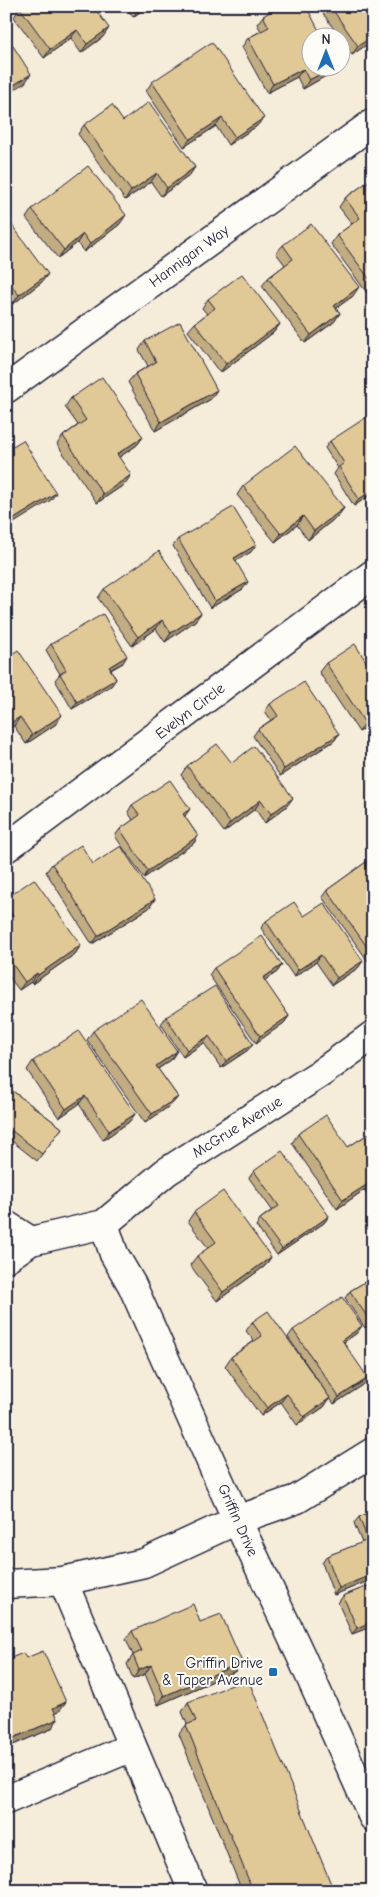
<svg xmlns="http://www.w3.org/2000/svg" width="379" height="1897" viewBox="0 0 379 1897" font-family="'Comic Neue',sans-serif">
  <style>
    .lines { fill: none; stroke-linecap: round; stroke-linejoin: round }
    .minor-casing { stroke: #22223b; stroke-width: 31 }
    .minor { stroke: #fdfcf7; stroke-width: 28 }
    .wall { fill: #c2ac82; stroke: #22223b }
    .shaded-wall { fill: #9e8c6a; stroke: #22223b }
    .building { fill: #e1c897; stroke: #22223b }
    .poi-dot { fill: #1f6fb2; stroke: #fdfcf7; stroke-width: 2 }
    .labels { text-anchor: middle; stroke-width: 4; stroke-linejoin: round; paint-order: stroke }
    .street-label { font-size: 15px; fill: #22223b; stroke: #fdfcf7 }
    .poi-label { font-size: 15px; fill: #22223b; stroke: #fdfcf7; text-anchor: end }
  </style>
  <rect width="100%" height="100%" fill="#f5ecda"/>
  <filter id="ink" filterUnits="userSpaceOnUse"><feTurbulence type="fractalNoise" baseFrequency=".02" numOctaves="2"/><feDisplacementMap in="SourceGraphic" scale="10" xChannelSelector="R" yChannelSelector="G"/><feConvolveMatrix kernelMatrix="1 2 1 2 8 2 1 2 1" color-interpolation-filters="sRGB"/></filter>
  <g filter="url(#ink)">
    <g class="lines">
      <defs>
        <path id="minor" d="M6 389 373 123
          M6 848 373 574
          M104 1224 114 1254 132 1285 237 1520 301 1656 373 1817
          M6 1225 31 1241
          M6 1258 31 1241 104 1224 166 1172 321 1073 373 1035
          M63 1581 193 1891
          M6 1584 63 1581 144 1563 237 1520 297 1499 373 1452
          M6 1800 132 1747"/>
      </defs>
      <use href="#minor" class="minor-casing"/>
      <use href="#minor" class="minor"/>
    </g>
    <path class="wall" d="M125 6H148L133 17Z
      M318 6H373V40L352 55 342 40V38H340Z
      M20 8 103 37 81 53 71 38 44 58 14 17Z
      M263 16 331 73 303 89 297 77 267 93 242 47 248 38 261 31 257 24Z
      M152 82 257 126 228 145 216 126 184 147 146 91Z
      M123 121 195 167 189 176 161 196 151 182 125 200 78 134 84 125Z
      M373 178V289L367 293 331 244 337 235 352 224 339 207 345 198Z
      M32 209 120 224 84 252 77 243 58 258 26 218Z
      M6 217 42 282 13 304 6 295Z
      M283 245 353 296 336 308 340 313 334 322 305 343 262 286 268 278 285 265 276 253Z
      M208 299 280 324 274 332 220 373 188 331 195 323 207 314 202 308Z
      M145 341 211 399 155 431 128 382 135 374 148 366 139 350Z
      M373 369V382L368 376Z
      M71 398 143 437 137 445 119 457 125 484 97 503 57 444 63 436 78 425 65 407Z
      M330 441 373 493 354 506 334 474 338 468 325 448Z
      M243 486 344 508 338 516 308 540 297 525 275 542 237 495Z
      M178 539 251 552 235 561 243 589 210 608 173 546Z
      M104 589 201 613 195 621 165 642 156 629 132 646 98 598Z
      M51 644 123 663 111 670 116 679 111 686 72 709 55 680 60 674 46 650Z
      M6 658 56 724 26 744 14 726Z
      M326 663H367L373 723 359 732 319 672Z
      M270 704 339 734 334 741 280 776 253 736 258 729 271 720 265 711Z
      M232 763 287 806 265 823 255 809 224 832 181 775 187 766Z
      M132 805 185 816V817L198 836 194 843 144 878 115 836 120 829 133 820 128 812Z
      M373 857V957L368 961 322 897 327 890Z
      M52 864H93L155 899 149 908 92 944 46 872Z
      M6 898 81 945 75 954 32 984 31 982 19 990 6 973Z
      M266 921 363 961 358 968 332 985 316 962 294 977 261 928Z
      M282 965 277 972 264 981 289 1016 284 1023 256 1043 209 975 214 968Z
      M166 1017 248 1050 221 1068 204 1043 183 1057 161 1024Z
      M93 1031 171 1060 158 1069 178 1097 171 1105 145 1123 87 1040Z
      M33 1061 135 1114 129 1122 103 1140 79 1104 59 1118 27 1070Z
      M6 1086 62 1128 37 1161 8 1138Z
      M373 1131V1203L364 1190 337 1209 292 1143 298 1134 348 1147Z
      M254 1171 329 1216 324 1223 277 1255 256 1226 260 1219 272 1210 249 1178Z
      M194 1212 271 1257 265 1266 217 1301 190 1265 197 1256 208 1248 188 1221Z
      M373 1277V1323L365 1328 345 1298 350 1291Z
      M252 1322 330 1398 324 1407 297 1425 281 1402 261 1416 225 1366 231 1357 254 1341 246 1331Z
      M293 1330 357 1333 344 1342 363 1385 334 1404 288 1337Z
      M373 1511V1579L334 1595 322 1563 327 1556 362 1543 354 1523 359 1517Z
      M373 1584V1626L352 1634 338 1603 343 1596Z
      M200 1622 236 1671 158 1705 145 1674 133 1679 127 1664 133 1655 126 1639 132 1631Z
      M26 1658 59 1711 55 1713 58 1719 51 1729 6 1748V1660Z
      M188 1702 331 1891H242L179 1734 187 1724 182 1712Z"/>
    <path class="shaded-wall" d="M142 6H148L133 17 139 9Z
      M109 28 103 37 81 53 87 44Z
      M77 30 71 38 44 58 50 49Z
      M373 36V40L352 55 358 46Z
      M332 68H335L331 73 303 89 309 80Z
      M303 69 297 77 267 93 273 84Z
      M31 74 25 83 6 95V90Z
      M222 118 216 126 184 147 190 139Z
      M264 118 257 126 228 145 235 137Z
      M195 167 189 176 161 196 167 188Z
      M157 173 151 182 125 200 131 191Z
      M126 215 120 224 84 252 90 244Z
      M83 234 77 243 58 258 64 250Z
      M48 274 42 282 13 304 19 295Z
      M373 285V289L367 293Z
      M359 287 353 296 328 314 334 306Z
      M340 313 334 322 305 343 311 335Z
      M280 324 274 332 220 373 226 364Z
      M217 390 211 399 155 431 161 422Z
      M143 437 137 445 111 463 117 454Z
      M131 475 125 484 97 503 103 494Z
      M373 490V493L354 506 359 499Z
      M56 493 51 500 6 528V524Z
      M344 508 338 516 308 540 314 531Z
      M303 516 297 525 275 542 281 534Z
      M256 545 251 552 229 565 234 558Z
      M248 582 243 589 210 608 215 601Z
      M201 613 195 621 165 642 171 633Z
      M162 620 156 629 132 646 138 637Z
      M127 656 123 663 104 673 109 667Z
      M116 679 111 686 72 709 77 702Z
      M62 715 56 724 26 744 32 735Z
      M20 717 14 726 6 731V726Z
      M373 718V723L359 732 365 723Z
      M339 734 334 741 280 776 284 769Z
      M293 798 287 806 265 823 271 814Z
      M261 800 255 809 224 832 230 823Z
      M190 809 185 816 178 821 183 814Z
      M198 836 194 843 144 878 148 871Z
      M155 899 149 908 92 944 98 936Z
      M81 945 75 954 32 984 38 975Z
      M373 954V957L368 961Z
      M321 955 316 962 294 977 298 970Z
      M363 961 358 968 332 985 337 978Z
      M282 965 277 972 258 985 263 978Z
      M37 973 31 982 19 990 25 982Z
      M289 1016 284 1023 256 1043 260 1036Z
      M209 1036 204 1043 183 1057 187 1050Z
      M253 1044 248 1050 221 1068 226 1061Z
      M177 1051 171 1060 150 1074 156 1066Z
      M85 1096 79 1104 59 1118 66 1109Z
      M178 1097 171 1105 145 1123 152 1114Z
      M135 1114 129 1122 103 1140 109 1131Z
      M371 1182 364 1190 337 1209 343 1200Z
      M329 1216 324 1223 277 1255 282 1249Z
      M271 1257 265 1266 217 1301 223 1292Z
      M373 1319V1323L365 1328 370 1321Z
      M362 1326 357 1333 337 1347 342 1340Z
      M368 1378 363 1385 334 1404 339 1397Z
      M287 1394 281 1402 261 1416 267 1408Z
      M330 1398 324 1407 297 1425 304 1417Z
      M373 1574V1579L334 1595 339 1588Z
      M373 1621V1626L352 1634 357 1628Z
      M242 1662 236 1671 158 1705 164 1696Z
      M151 1665 145 1674 133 1679 139 1670Z
      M66 1702 59 1711 46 1717 53 1708Z
      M58 1719 51 1729 6 1748V1746L11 1739Z"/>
    <path class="building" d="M23 6H93L109 28 87 44 77 30 50 49 20 8Z
      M280 6H306L323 38H312V68H332L309 80 303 69 273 84 248 38 269 27 263 16Z
      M330 6H373V36L358 46Z
      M6 35 31 74 6 90Z
      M212 42 264 118 235 137 222 118 190 139 152 82Z
      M149 102 195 167 167 188 157 173 131 191 84 125 112 105 123 121Z
      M88 166 126 215 90 244 83 234 64 250 32 209Z
      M373 178V284L337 235 360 218 345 198Z
      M6 217 48 274 19 295 8 281 6 282Z
      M311 224 359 287 334 306 340 313 311 335 268 278 293 259 283 245Z
      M242 274 280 324 226 364 195 323 215 308 208 299Z
      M180 322 217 390 161 422 135 374 156 362 145 341Z
      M102 377 143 437 117 454 131 475 103 494 63 436 86 420 71 398Z
      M373 413V490L359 499 339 467 344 463 330 441Z
      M23 440 56 493 6 524V450Z
      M295 446 344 508 314 531 303 516 281 534 243 486Z
      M233 507 256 545 234 558 248 582 215 601 178 539Z
      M159 551 201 613 171 633 162 620 138 637 104 589Z
      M103 614 127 656 109 667 116 679 77 702 60 674 66 670 51 644Z
      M355 644 367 663 373 659V718L365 723 326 663Z
      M18 650 62 715 32 735 20 717 6 726V658Z
      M304 682 339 734 284 769 258 729 278 716 270 704Z
      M217 744 232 763 254 746 293 798 271 814 261 800 230 823 187 766Z
      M170 780 190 809 183 814 198 836 148 871 120 829 140 815 132 805Z
      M81 845 93 864 121 846 155 899 98 936 52 864Z
      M373 857V954H372L327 890Z
      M34 879 81 945 38 975 37 973 25 982 6 955V921L13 916 6 906V898Z
      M294 902 304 916 324 903 363 961 337 978 321 955 298 970 266 921Z
      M262 936 282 965 263 978 289 1016 260 1036 214 968Z
      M215 986 253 1044 226 1061 209 1036 187 1050 166 1017Z
      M141 999 177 1051 156 1066 178 1097 152 1114 93 1031Z
      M79 1031 135 1114 109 1131 85 1096 66 1109 33 1061Z
      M6 1086 62 1128 42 1154 12 1131 6 1139Z
      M326 1115 348 1147 373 1131V1185L371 1182 343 1200 298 1134Z
      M282 1151 329 1216 282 1249 260 1219 279 1206 254 1171Z
      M223 1191 271 1257 223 1292 197 1256 216 1242 194 1212Z
      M373 1277V1319L370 1321 350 1291Z
      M342 1297 362 1326 342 1340 368 1378 339 1397 293 1330Z
      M268 1311 330 1398 304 1417 287 1394 267 1408 231 1357 262 1336 252 1322Z
      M373 1511V1574L339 1588 327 1556 368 1540 359 1517Z
      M373 1584V1621L357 1628 343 1596Z
      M193 1604 200 1622 221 1614 242 1662 164 1696 151 1665 139 1670 133 1655 142 1651 132 1631Z
      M43 1651 66 1702 53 1708 58 1719 11 1739 6 1729V1660L23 1653 26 1658Z
      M248 1679 333 1889 328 1891H253L186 1725 196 1721 188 1702Z"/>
  </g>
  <rect class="poi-dot" x="268" y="1667" width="10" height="10" rx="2.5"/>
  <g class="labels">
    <g class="street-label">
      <text transform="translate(189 256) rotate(-36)" y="5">Hannigan Way</text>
      <text transform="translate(190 711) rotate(-37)" y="5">Evelyn Circle</text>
      <text transform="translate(237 1127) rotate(-32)" y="5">McGrue Avenue</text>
      <text transform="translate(238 1520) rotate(66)" y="5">Griffin Drive</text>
    </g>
    <g class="poi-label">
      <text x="263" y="1668">Griffin Drive<tspan x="263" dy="17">&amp; Taper Avenue</tspan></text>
    </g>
  </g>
  <rect width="379" height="1897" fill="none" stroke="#fdfcf7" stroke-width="25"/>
  <rect x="12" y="12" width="354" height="1872" fill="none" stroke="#22223b" stroke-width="2" filter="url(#ink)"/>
  <g transform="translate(326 52)"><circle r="24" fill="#fdfcf7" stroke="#a5a5ac"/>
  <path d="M0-4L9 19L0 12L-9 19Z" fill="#1f6fb2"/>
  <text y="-8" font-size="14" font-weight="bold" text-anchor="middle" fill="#22223b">N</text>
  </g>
</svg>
